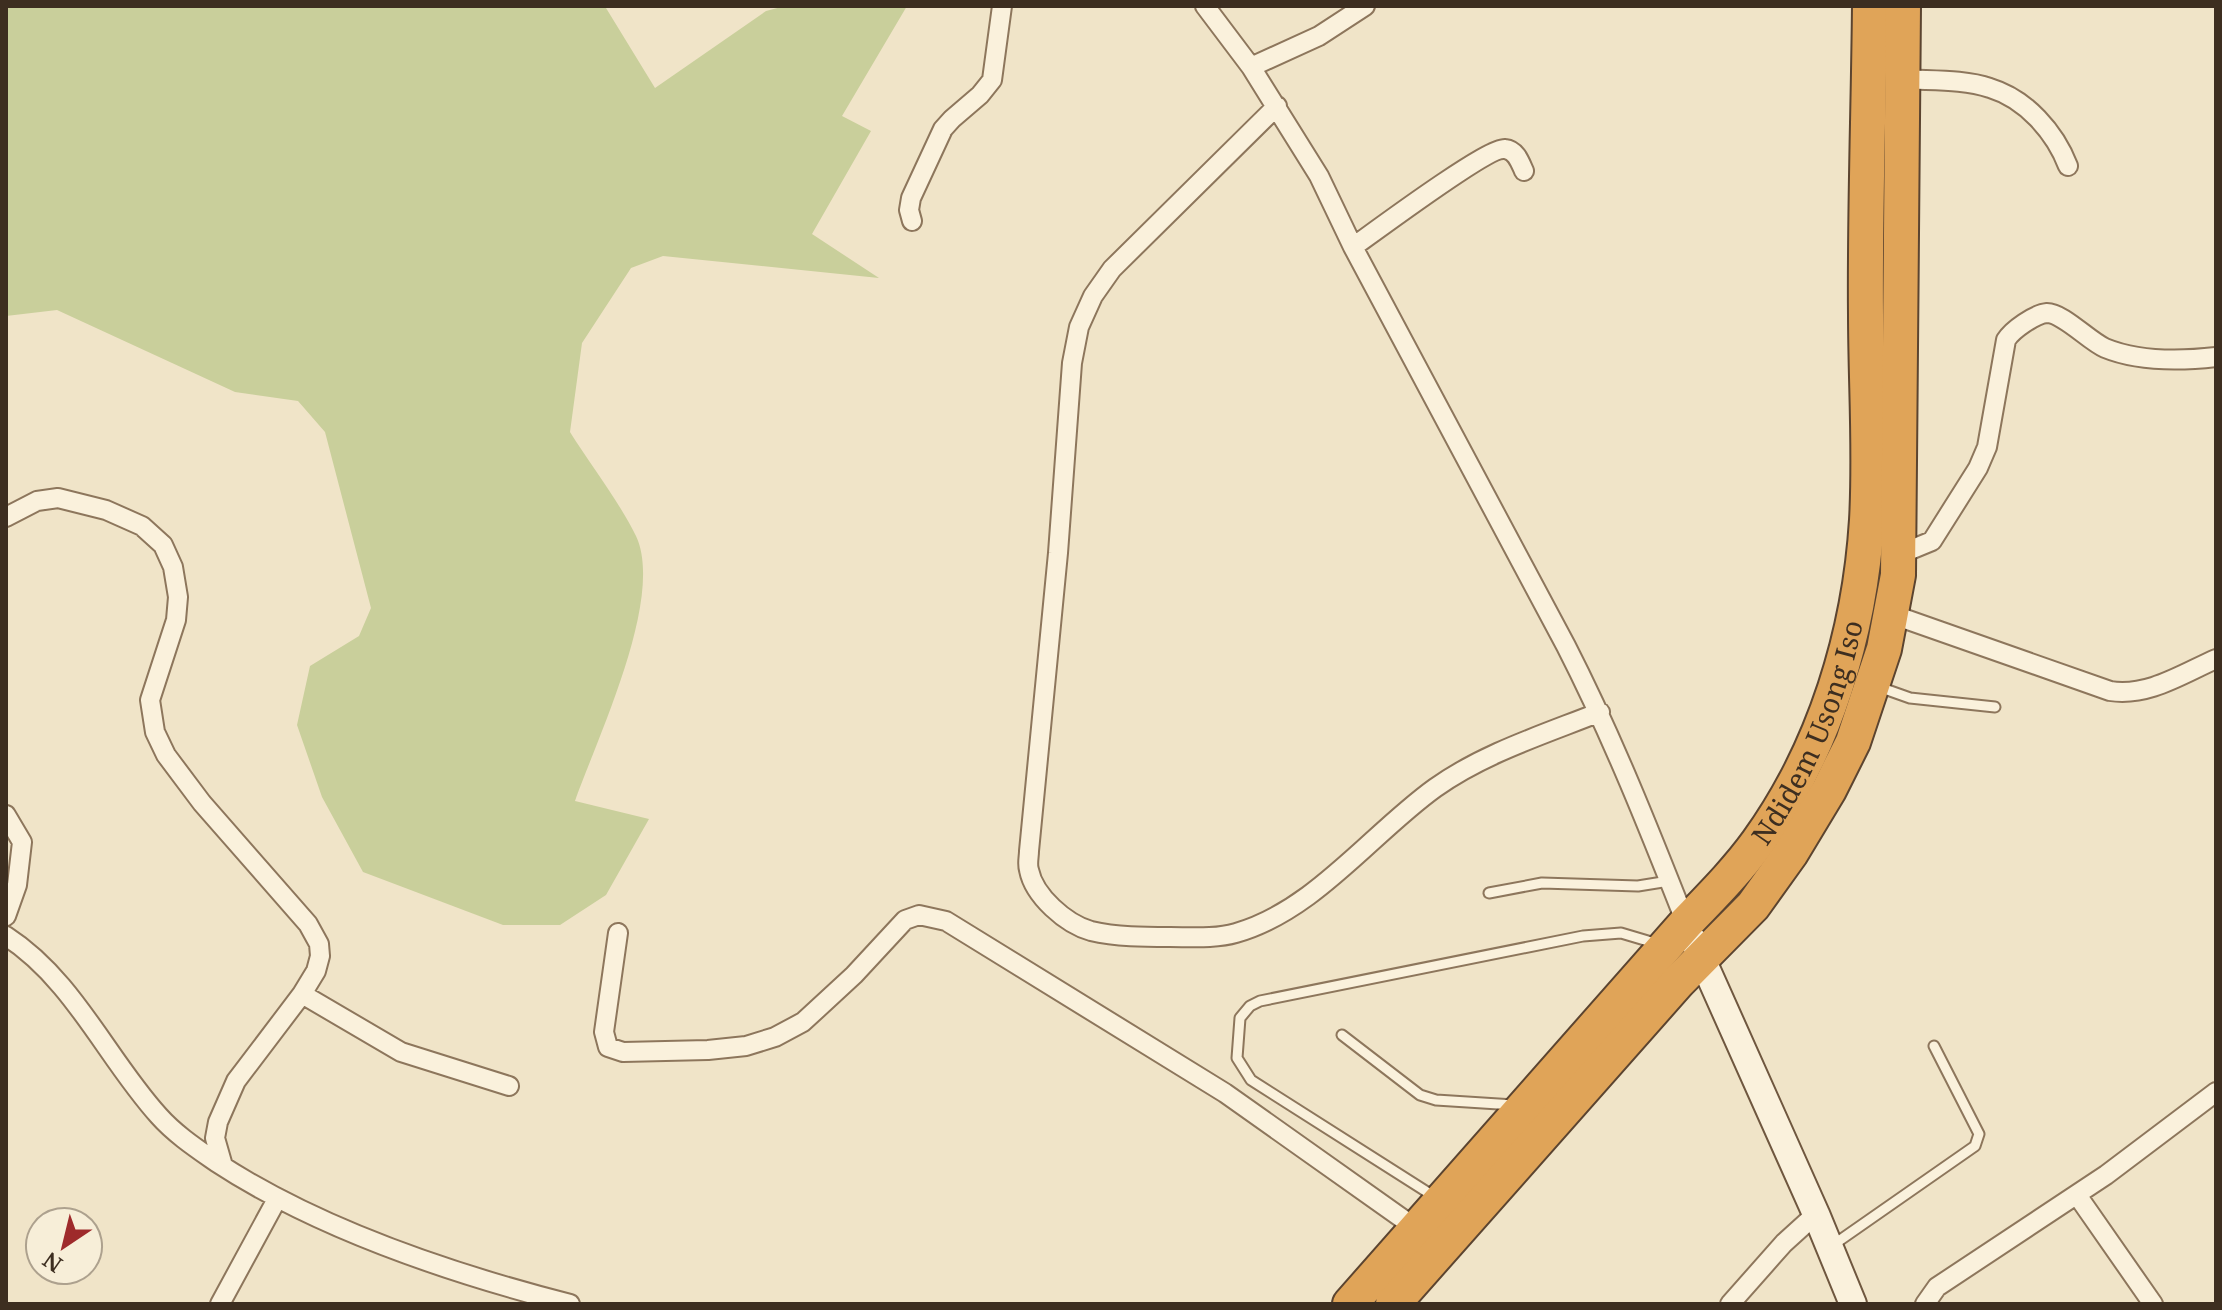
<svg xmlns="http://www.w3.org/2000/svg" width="2222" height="1310" viewBox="0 0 2222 1310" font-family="'Noto Serif',serif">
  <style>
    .green { fill: #c9cf9b }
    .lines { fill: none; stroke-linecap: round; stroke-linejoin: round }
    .lane-casing { stroke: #8d765c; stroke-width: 13 }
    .street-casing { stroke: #8d765c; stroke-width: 22 }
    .secondary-casing { stroke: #6f573f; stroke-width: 30 }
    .highway-casing { stroke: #5b4430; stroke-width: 38 }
    .lane { stroke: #faf1dc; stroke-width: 9 }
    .street { stroke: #faf1dc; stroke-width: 18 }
    .secondary { stroke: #faf1dc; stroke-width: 26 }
    .highway { stroke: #e0a458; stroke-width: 34 }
    .labels { text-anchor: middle; stroke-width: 8; stroke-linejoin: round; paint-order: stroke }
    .street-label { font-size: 28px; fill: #3d2e20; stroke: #f7eed8 }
  </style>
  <rect width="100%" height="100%" fill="#f0e4c8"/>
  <path class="green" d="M6 6H607L606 8 655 88 766 11 785 6H907L842 116 871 131 812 234 879 278 663 256 631 268 582 343 570 432C590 464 620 503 636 536 665 598 597 738 575 801L649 819 606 895 560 925H503L363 872 322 797 297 725 310 666 359 636 371 608 325 432 298 401 235 392 57 310 6 316Z"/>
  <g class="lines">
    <defs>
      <path id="lane" d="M1879 687 1910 698 1995 707
        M1489 893 1542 883 1638 886 1669 881
        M1342 1035 1420 1095 1436 1100 1514 1105
        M1435 1197 1251 1080 1237 1058 1240 1018 1250 1006 1260 1001 1583 936 1621 933 1658 944
        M1833 1245 1975 1146 1979 1134 1934 1046"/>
      <path id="street" d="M1205 6 1251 67 1319 176 1353 247 1566 646C1612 736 1649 829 1686 923
        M1251 67 1319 36 1365 6
        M1902 79C1931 81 1963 79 1990 88 2026 99 2055 132 2068 166
        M1277 106 1112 269 1093 296 1079 327 1072 363 1058 553 1029 851C1029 857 1027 864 1029 870 1034 896 1066 924 1091 931 1117 937 1144 937 1170 937 1190 937 1216 939 1236 933 1314 911 1371 834 1435 788 1484 753 1545 734 1600 712
        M912 221 909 210 911 198 943 129 952 119 980 95 992 80 1002 6
        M1353 247C1374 232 1488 147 1505 149 1516 150 1520 162 1524 171
        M6 517 37 501 58 498 106 510 142 526 163 545 173 567 178 597 176 620 150 700 155 732 166 755 202 803 308 924 319 944 320 956 316 971 302 994 236 1081 218 1122 215 1138 223 1166
        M1898 555 1932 541 1978 468 1987 447 2006 340C2012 330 2035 314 2047 313 2063 313 2089 341 2105 348 2139 362 2181 361 2216 357
        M1891 614 2110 691C2148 697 2182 674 2216 659
        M6 815 22 842 17 885 6 916
        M618 933 604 1032 608 1047 623 1052 708 1050 746 1046 775 1037 803 1022 854 975 905 920 919 915 946 921 1225 1093 1417 1229
        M6 936C74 980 107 1059 159 1116 175 1134 196 1148 216 1162 318 1229 453 1274 570 1304
        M302 994 401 1052 509 1086
        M2077 1195 2153 1304
        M220 1304 277 1199
        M1730 1304 1784 1243 1816 1214
        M1925 1304 1937 1287 2106 1175 2216 1092"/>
      <path id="secondary" d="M1694 941 1816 1214 1853 1304"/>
      <g id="highway">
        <path id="s1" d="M1350 1304 1686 923C1711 897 1737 871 1758 842 1825 749 1860 633 1867 520 1871 451 1866 383 1866 314 1865 212 1869 109 1870 6"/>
        <path d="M1393 1304 1678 982 1753 906 1791 853 1829 790 1853 742 1884 649 1898 575 1903 6"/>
      </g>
    </defs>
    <use href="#lane" class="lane-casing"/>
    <use href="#street" class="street-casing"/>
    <use href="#secondary" class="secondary-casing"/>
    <use href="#highway" class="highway-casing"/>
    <use href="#lane" class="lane"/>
    <use href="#street" class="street"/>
    <use href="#secondary" class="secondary"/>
    <use href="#highway" class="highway"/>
  </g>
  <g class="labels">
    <g class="street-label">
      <text dy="10" stroke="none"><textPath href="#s1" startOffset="738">Ndidem Usong Iso</textPath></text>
    </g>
  </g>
  <rect width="2222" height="1310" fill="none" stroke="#3d2e20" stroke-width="16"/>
  <g transform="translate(64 1246) rotate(215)"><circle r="38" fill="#f7eed8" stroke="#ada18e" stroke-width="2"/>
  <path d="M0-6L14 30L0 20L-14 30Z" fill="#9e2a2b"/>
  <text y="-12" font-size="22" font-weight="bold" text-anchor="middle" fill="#3d2e20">N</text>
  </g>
</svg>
